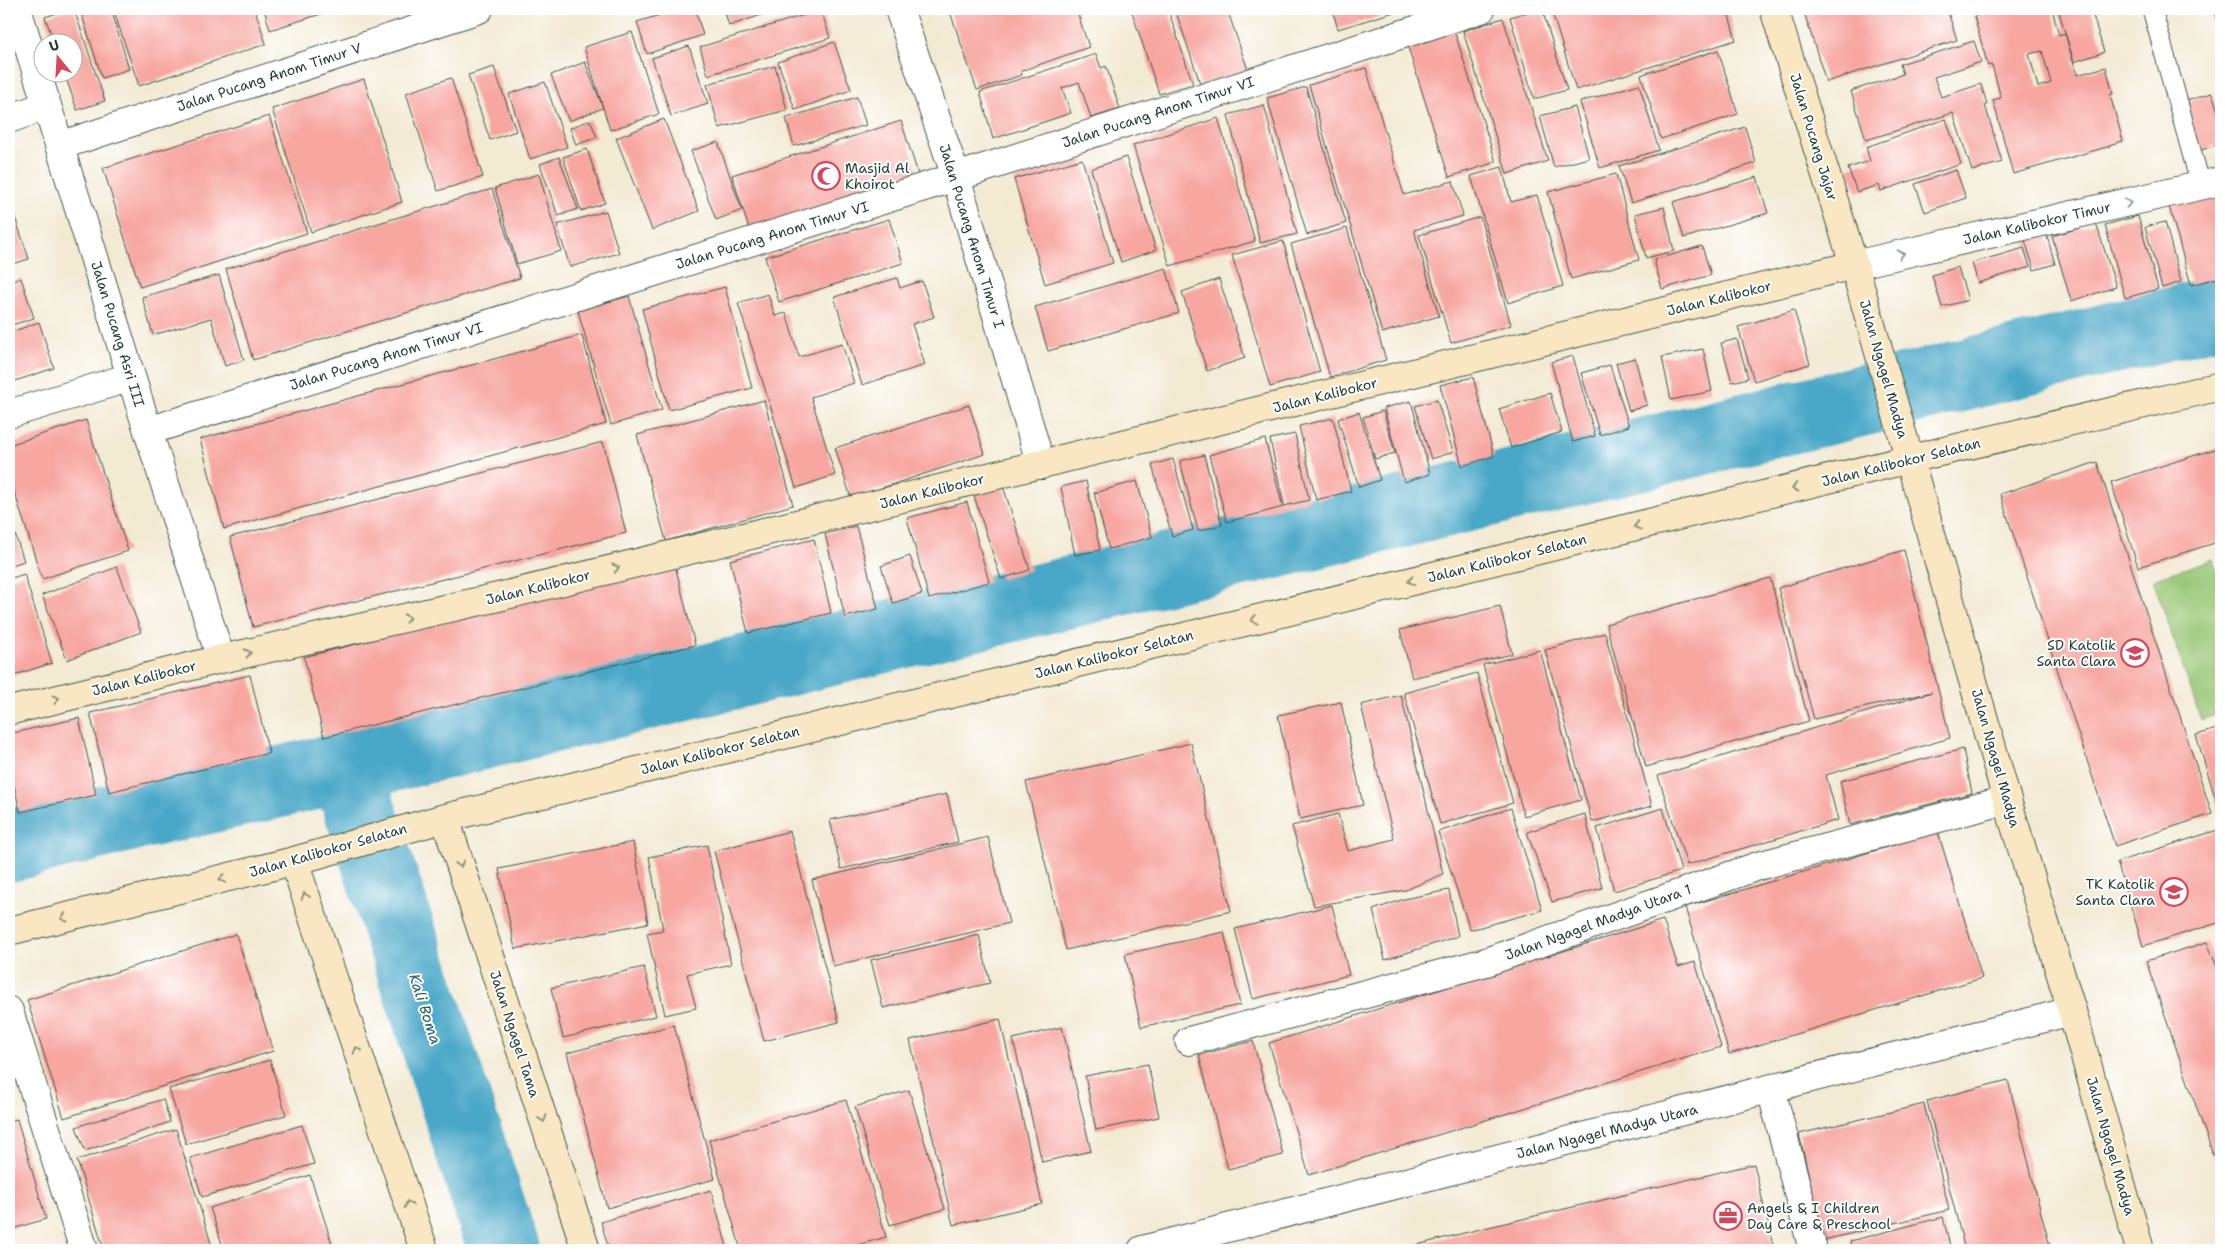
<svg xmlns="http://www.w3.org/2000/svg" width="2230" height="1259" viewBox="0 0 2230 1259" font-family="'Shantell Sans',sans-serif">
  <style>
    .green { fill: #99c674; stroke: #5c8254 }
    .lines { fill: none; stroke-linecap: round; stroke-linejoin: round }
    .river { stroke: #49a7c7; stroke-width: 72 }
    .building { fill: #f7a6a0; fill-rule: evenodd }
    .lane-casing { stroke: #3f574c; stroke-width: 21 }
    .street-casing { stroke: #3f574c; stroke-width: 30 }
    .secondary-casing { stroke: #3f574c; stroke-width: 30 }
    .lane { stroke: #fff; stroke-width: 19 }
    .street { stroke: #fff; stroke-width: 28 }
    .secondary { stroke: #f9e7c3; stroke-width: 28 }
    .oneway { stroke: #8f9e9a }
    .oneway2 { stroke: #8c927c }
    .labels { text-anchor: middle; stroke-width: 4; stroke-linejoin: round; paint-order: stroke }
    .street-label { font-size: 14px; fill: #1f3d34; stroke: #fff }
    .poi-label { font-size: 14px; fill: #1f3d34; stroke: #fff; text-anchor: start }
    .water-label { font-size: 15px; font-style: italic; fill: #2e6267; stroke: #fff }
  </style>
  <rect width="100%" height="100%" fill="#fff"/>
  <filter id="ink" filterUnits="userSpaceOnUse"><feTurbulence type="fractalNoise" baseFrequency=".02" numOctaves="2"/><feDisplacementMap in="SourceGraphic" scale="10" xChannelSelector="R" yChannelSelector="G"/><feConvolveMatrix kernelMatrix="1 2 1 2 8 2 1 2 1" color-interpolation-filters="sRGB"/></filter>
  <filter id="wash" filterUnits="userSpaceOnUse"><feTurbulence type="fractalNoise" baseFrequency=".0096" numOctaves="4" result="noise"/><feDisplacementMap in="SourceGraphic" scale="20" xChannelSelector="R" yChannelSelector="G"/><feGaussianBlur stdDeviation="1.12" result="paint"/><feColorMatrix in="noise" values="0 0 0 0 0 0 0 0 0 0 0 0 0 0 0 0 0 1.4 0 .05"/><feComposite in="paint" operator="in"/></filter>
  <g filter="url(#wash)">
    <rect width="100%" height="100%" fill="#f3ead4"/>
    <path class="green" d="M2213 559 2221 585V713L2201 720 2153 579Z"/>
    <g class="lines">
      <path class="river" d="M346 767 504 1250
        M9 846 116 819 346 767 1836 407 2221 311"/>
    </g>
    <g id="blocks">
      <path class="building" d="M69 9H74L105 101 77 110 64 72H72V42H54L45 17Z
        M80 9H111L129 69 102 78Z
        M113 9H255L266 44 139 86Z
        M264 9H337L270 30Z
        M680 9H695L703 35 647 54 637 22Z
        M724 9H779L729 26Z
        M949 9H1076L1089 47 1021 71 1022 75 977 90Z
        M1131 9H1168L1193 84 1159 94Z
        M1175 9H1227L1248 70 1201 86Z
        M1332 9H1404L1338 29Z
        M1538 9H1542L1567 90 1534 99 1510 17Z
        M1551 9H1727L1736 40 1576 90Z
        M1825 9H1947L1957 40 1826 82 1805 15Z
        M2001 9H2052L2059 35 2065 33 2077 75 2106 67 2113 94 2110 95 2123 141 2109 145 2110 146 2013 174 1993 100 2001 98 1992 65 1988 66 1974 16ZM2042 51 2051 83 2038 87 2029 54Z
        M2058 9H2091L2104 52 2074 62Z
        M2214 9H2221V32Z
        M821 10 830 38 708 75 700 47Z
        M1503 18 1548 161 1507 174 1463 31Z
        M1454 30 1496 162 1449 177 1407 44Z
        M632 32 659 114 610 130 584 47Z
        M1974 41 1981 62 1934 77 1941 97 1981 84 1987 104 1985 105 2002 162 1972 171 1953 113 1866 140 1851 91 1903 74 1900 64Z
        M834 42 851 90 795 110 778 62Z
        M689 46 708 104 671 116 652 58Z
        M1718 50 1738 114 1661 139 1641 75Z
        M1096 54 1101 68 1106 66 1120 109 1091 118 1079 82 1062 88 1071 113 993 139 980 92Z
        M585 62 603 108 569 121 551 75Z
        M775 66 787 110 719 128 707 84Z
        M494 67 516 131 490 140 468 75Z
        M1366 68 1404 195 1453 181 1463 216 1414 230 1439 316 1382 333 1309 85Z
        M451 78 483 177 438 191 406 93Z
        M364 79 402 202 311 232 272 109Z
        M545 82 567 147 530 159 509 94Z
        M1639 84 1659 150 1600 168 1580 102Z
        M1306 87 1346 223 1307 235 1267 98Z
        M2212 93 2221 121V143L2199 151 2183 102Z
        M857 97 866 125 794 146 786 118Z
        M1264 105 1297 234 1260 243 1228 115Z
        M1575 107 1589 158 1554 167 1540 116Z
        M269 116 307 233 140 287 103 168Z
        M1218 118 1255 241 1170 266 1133 145Z
        M664 119 699 211 652 230 616 138Z
        M1946 119 1961 164 1881 191 1879 185 1857 192 1848 168 1870 161 1866 147Z
        M590 120 597 137 576 145 570 128Z
        M901 121 919 177 750 232 732 175Z
        M1745 127 1756 163 1631 203 1619 166Z
        M718 142 742 210 716 220 691 151Z
        M587 149 605 203 581 211 563 157Z
        M559 157 578 209 558 216 540 164Z
        M1126 157 1156 250 1121 262 1091 169Z
        M1082 159 1113 263 1045 284 1014 179Z
        M1502 167 1511 202 1537 195 1563 286 1508 303 1471 176Z
        M1956 170 1966 198 1925 212 1915 184Z
        M539 174 561 251 517 264 495 188Z
        M1616 174 1639 260 1571 279 1548 192Z
        M1757 177 1768 213 1684 238 1673 202Z
        M492 189 520 278 253 360 226 269Z
        M2218 192 2221 202V277L2191 285 2169 206Z
        M9 199 29 259 9 265Z
        M1664 207 1674 251 1646 258 1635 214Z
        M606 211 619 253 570 267 557 225Z
        M2138 216 2158 289 2125 298 2105 225Z
        M1480 217 1511 325 1451 343 1419 235Z
        M889 219 903 263 779 302 765 257Z
        M2165 222 2181 282 2162 288 2145 227Z
        M2096 223 2116 287 2071 301 2052 236Z
        M1347 228 1386 360 1330 377 1291 244Z
        M2046 233 2055 264 2034 270 2025 240Z
        M1283 241 1320 372 1270 387 1232 255Z
        M1702 246 1711 275 1662 289 1654 260Z
        M2024 248 2030 267 1978 283 1972 263Z
        M1958 267 1968 300 1942 307 1932 275Z
        M1166 268 1179 313 1048 351 1035 307Z
        M219 275 244 360 225 366 211 318 153 335 142 297Z
        M21 278 34 318 9 326V282Z
        M897 278 900 288 922 281 934 317 912 324 925 365 862 385 834 297Z
        M1219 279 1245 358 1207 371 1182 292Z
        M725 287 752 388 669 410 642 309Z
        M768 294 775 316 786 313 799 357 842 344 854 383 811 397 835 475 796 488 738 303Z
        M629 296 662 410 611 425 578 311Z
        M1794 310 1810 364 1754 381 1738 327Z
        M39 322 54 368 9 383V333Z
        M582 335 606 424 224 529 200 439Z
        M1737 339 1748 378 1732 382 1721 343Z
        M1703 349 1712 391 1671 400 1662 357Z
        M1573 356 1595 436 1573 442 1551 362Z
        M1635 358 1647 405 1629 411 1616 363Z
        M1610 365 1629 426 1600 435 1581 373Z
        M1473 377 1494 456 1462 466 1440 385Z
        M1550 393 1562 432 1511 448 1499 409Z
        M764 400 793 505 666 541 637 435Z
        M1437 400 1453 452 1431 459 1415 406Z
        M1411 401 1430 474 1404 482 1384 408Z
        M969 405 985 454 851 498 835 448Z
        M1383 411 1395 453 1375 459 1363 417Z
        M1359 412 1380 480 1359 487 1338 419Z
        M1333 418 1351 491 1316 500 1299 426Z
        M86 420 128 551 42 579 9 475V445Z
        M1295 434 1309 500 1284 506 1270 439Z
        M1265 439 1283 507 1227 522 1209 455Z
        M603 442 626 533 253 627 230 537Z
        M2221 447V541L2138 567 2111 482Z
        M1204 455 1222 525 1198 531 1180 461Z
        M1173 459 1193 530 1172 536 1152 465Z
        M2097 462 2212 814 2115 846 2000 494Z
        M1086 481 1100 550 1075 555 1061 487Z
        M1137 481 1152 537 1109 549 1094 493Z
        M1003 486 1030 570 1001 579 974 496Z
        M967 502 989 582 929 599 907 518Z
        M9 516 24 561 9 566Z
        M856 526 878 609 845 617 825 534Z
        M814 539 831 613 748 633 730 560Z
        M1904 550 1950 738 1826 775 1838 820 1687 865 1658 776 1932 692 1814 719 1778 588Z
        M910 556 922 594 893 603 881 566Z
        M675 565 695 645 324 737 304 657Z
        M117 567 141 632 67 660 42 595Z
        M24 574 52 663 9 677V579Z
        M1770 578 1809 721 1646 767 1606 624Z
        M1500 606 1512 654 1412 678 1400 630Z
        M1605 633 1652 806 1592 822 1545 650Z
        M1540 650 1581 800 1524 816 1483 665Z
        M1477 673 1513 803 1440 824 1404 693Z
        M250 675 269 753 109 792 90 713Z
        M1401 695 1443 874 1406 890 1314 906 1292 826 1338 814 1348 851 1394 839 1361 705Z
        M1341 702 1363 805 1300 819 1278 715Z
        M79 718 96 795 20 812 9 762V734Z
        M2221 728V817L2196 735Z
        M1191 743 1231 911 1066 950 1026 782Z
        M1963 749 1972 793 1850 825 1840 781Z
        M947 794 958 842 841 869 830 820Z
        M9 801 13 812 9 813Z
        M1511 808 1542 910 1470 930 1438 832Z
        M1663 808 1681 871 1614 891 1597 828Z
        M1585 814 1602 888 1552 902 1527 832Z
        M2221 829V922L2143 946 2117 862Z
        M790 831 839 1022 764 1041 714 851Z
        M1938 832 1982 978 1729 1054 1685 907Z
        M988 837 1009 923 833 966 812 880Z
        M633 842 648 923 515 949 499 869Z
        M707 845 731 964 687 974 696 1008 665 1015 647 933 663 930 649 857Z
        M1449 890 1458 936 1385 960 1373 910 1404 899Z
        M1332 905 1349 975 1253 999 1235 929Z
        M1663 920 1678 967 1695 962 1721 1047 1309 1175 1269 1043Z
        M1224 932 1240 1005 1141 1027 1125 954Z
        M236 934 273 1051 64 1118 27 1000Z
        M979 935 990 983 883 1008 871 960Z
        M2207 942 2221 977V1153L2213 1155 2146 961Z
        M644 967 656 1016 563 1038 551 988Z
        M1000 1019 1042 1204 953 1225 910 1040Z
        M674 1025 715 1179 607 1208 567 1053Z
        M1062 1027 1091 1151 1042 1162 1013 1039Z
        M1253 1041 1283 1155 1228 1169 1199 1055Z
        M270 1060 286 1115 186 1144 169 1089Z
        M1148 1064 1159 1117 1096 1130 1085 1076Z
        M2008 1080 2042 1217 2051 1250H1965L1927 1101Z
        M909 1090 945 1209 890 1225 855 1107Z
        M163 1099 170 1122 85 1151 76 1127Z
        M846 1100 886 1237 840 1250H741L709 1140Z
        M1924 1104 1949 1210 1824 1240 1799 1134Z
        M17 1119 46 1219 9 1230V1121Z
        M302 1125 314 1164 202 1197 190 1158Z
        M176 1129 213 1250H104L77 1160Z
        M1754 1164 1774 1250H1397L1476 1230Z
        M310 1175 334 1250H224L210 1208Z
        M711 1190 728 1250H609L601 1222Z
        M1943 1217 1951 1250H1852L1850 1241Z"/>
    </g>
  </g>
  <g filter="url(#ink)">
    <use href="#blocks" fill-opacity="0" stroke="#3f574c" stroke-width="1"/>
    <g class="lines">
      <defs>
        <path id="lane" d="M2152 9 2201 186"/>
        <path id="street" d="M17 9 148 431 221 659
          M899 9 956 177 1041 465
          M9 119 47 105
          M59 146 479 9
          M1854 265 2221 181
          M9 414 131 377
          M148 431 956 177 1481 9
          M9 1011 84 1250
          M1189 1041 1486 962 1758 866 2007 800
          M1771 1089 1813 1250
          M1142 1250 2072 1011"/>
        <path id="secondary" d="M1774 9 1854 265 2007 800 2072 1011 2140 1250
          M9 711 221 659 494 598 1854 265
          M445 818 586 1250
          M294 861 424 1250
          M9 931 294 861 445 818 1910 459 2221 386"/>
      </defs>
      <use href="#lane" class="lane-casing"/>
      <use href="#street" class="street-casing"/>
      <use href="#secondary" class="secondary-casing"/>
      <use href="#lane" class="lane"/>
      <use href="#street" class="street"/>
      <use href="#secondary" class="secondary"/>
    </g>
    <defs><path id="oneway-chevron" d="M-2-3.5L2.5 0L-2 3.5" fill="none" stroke-width="1.6" stroke-linecap="round" stroke-linejoin="round" transform="scale(1.25)"/></defs>
    <g class="oneway">
      <use href="#oneway-chevron" transform="translate(2128 203) rotate(-13)"/>
      <use href="#oneway-chevron" transform="translate(1901 254) rotate(-13)"/>
    </g>
    <g class="oneway2">
      <use href="#oneway-chevron" transform="translate(1795 488) rotate(166)"/>
      <use href="#oneway-chevron" transform="translate(1637 526) rotate(166)"/>
      <use href="#oneway-chevron" transform="translate(616 568) rotate(-14)"/>
      <use href="#oneway-chevron" transform="translate(1411 581) rotate(166)"/>
      <use href="#oneway-chevron" transform="translate(407 618) rotate(-12)"/>
      <use href="#oneway-chevron" transform="translate(1254 620) rotate(166)"/>
      <use href="#oneway-chevron" transform="translate(248 653) rotate(-12)"/>
      <use href="#oneway-chevron" transform="translate(56 699) rotate(-14)"/>
      <use href="#oneway-chevron" transform="translate(460 864) rotate(72)"/>
      <use href="#oneway-chevron" transform="translate(222 879) rotate(166)"/>
      <use href="#oneway-chevron" transform="translate(305 896) rotate(-108)"/>
      <use href="#oneway-chevron" transform="translate(64 918) rotate(166)"/>
      <use href="#oneway-chevron" transform="translate(357 1050) rotate(-108)"/>
      <use href="#oneway-chevron" transform="translate(543 1119) rotate(72)"/>
      <use href="#oneway-chevron" transform="translate(408 1204) rotate(-108)"/>
    </g>
  </g>
  <defs>
    <symbol id="mosque-ring" viewBox="-11 -11 22 22"><circle r="9.5" fill="#fff" stroke="#d1495b" stroke-width="1.5"/><path d="M3.5-4.9A6 6 0 1 0 3.5 4.9A5 5 0 1 1 3.5-4.9Z" fill="#d1495b"/></symbol>
    <symbol id="school-ring" viewBox="-11 -11 22 22"><circle r="9.5" fill="#fff" stroke="#d1495b" stroke-width="1.5"/><path d="M0-5L7-2L0 1L-7-2ZM-4 1L0 2.5L4 1V4Q0 6-4 4Z" fill="#d1495b"/></symbol>
    <symbol id="office-ring" viewBox="-11 -11 22 22"><circle r="9.5" fill="#fff" stroke="#d1495b" stroke-width="1.5"/><path d="M-6-3h4V-5.5h4V-3h4V5H-6ZM-1-4.5V-3h2v-1.5ZM-6 0V1H6V0Z" fill="#d1495b"/></symbol>
  </defs>
  <g fill-rule="evenodd">
    <use href="#mosque-ring" x="810" y="160" width="32" height="32"/>
    <use href="#school-ring" x="2119" y="637" width="32" height="32"/>
    <use href="#school-ring" x="2158" y="876" width="32" height="32"/>
    <use href="#office-ring" x="1712" y="1200" width="32" height="32"/>
  </g>
  <g class="labels">
    <g class="street-label">
      <text transform="translate(269 77) rotate(-18)" y="5">Jalan Pucang Anom Timur V</text>
      <text transform="translate(1158 112) rotate(-18)" y="5">Jalan Pucang Anom Timur VI</text>
      <text transform="translate(1814 137) rotate(73)" y="5">Jalan Pucang Jajar</text>
      <text transform="translate(2037 223) rotate(-13)" y="5">Jalan Kalibokor Timur</text>
      <text transform="translate(772 235) rotate(-17)" y="5">Jalan Pucang Anom Timur VI</text>
      <text transform="translate(972 236) rotate(73)" y="5">Jalan Pucang Anom Timur I</text>
      <text transform="translate(1719 298) rotate(-14)" y="5">Jalan Kalibokor</text>
      <text transform="translate(118 334) rotate(73)" y="5">Jalan Pucang Asri III</text>
      <text transform="translate(386 356) rotate(-17)" y="5">Jalan Pucang Anom Timur VI</text>
      <text transform="translate(1884 369) rotate(74)" y="5">Jalan Ngagel Madya</text>
      <text transform="translate(1325 395) rotate(-14)" y="5">Jalan Kalibokor</text>
      <text transform="translate(1901 462) rotate(-14)" y="5">Jalan Kalibokor Selatan</text>
      <text transform="translate(932 491) rotate(-14)" y="5">Jalan Kalibokor</text>
      <text transform="translate(1507 558) rotate(-14)" y="5">Jalan Kalibokor Selatan</text>
      <text transform="translate(538 587) rotate(-14)" y="5">Jalan Kalibokor</text>
      <text transform="translate(1114 654) rotate(-14)" y="5">Jalan Kalibokor Selatan</text>
      <text transform="translate(144 678) rotate(-14)" y="5">Jalan Kalibokor</text>
      <text transform="translate(720 750) rotate(-14)" y="5">Jalan Kalibokor Selatan</text>
      <text transform="translate(1996 758) rotate(74)" y="5">Jalan Ngagel Madya</text>
      <text transform="translate(328 850) rotate(-16)" y="5">Jalan Kalibokor Selatan</text>
      <text transform="translate(1598 922) rotate(-20)" y="5">Jalan Ngagel Madya Utara 1</text>
      <text transform="translate(515 1034) rotate(72)" y="5">Jalan Ngagel Tama</text>
      <text transform="translate(1607 1131) rotate(-14)" y="5">Jalan Ngagel Madya Utara</text>
      <text transform="translate(2111 1146) rotate(74)" y="5">Jalan Ngagel Madya</text>
    </g>
    <g class="poi-label">
      <text x="845" y="173">Masjid Al<tspan x="845" dy="16">Khoirot</tspan></text>
      <text x="2116" y="650" text-anchor="end">SD Katolik<tspan x="2116" dy="16">Santa Clara</tspan></text>
      <text x="2155" y="889" text-anchor="end">TK Katolik<tspan x="2155" dy="16">Santa Clara</tspan></text>
      <text x="1747" y="1213">Angels &amp; I Children<tspan x="1747" dy="16">Day Care &amp; Preschool</tspan></text>
    </g>
    <g class="water-label">
      <text transform="translate(425 1009) rotate(72)" y="5">Kali Boma</text>
    </g>
  </g>
  <rect width="2230" height="1259" fill="none" stroke="#fff" stroke-width="30"/>
  <g transform="translate(58 58) rotate(342)"><circle r="24" fill="#ffffff" stroke="#a5b1ae"/>
  <path d="M0-4L9 19L0 12L-9 19Z" fill="#d1495b"/>
  <text y="-8" font-size="14" font-weight="bold" text-anchor="middle" fill="#1f3d34">U</text>
  </g>
</svg>
